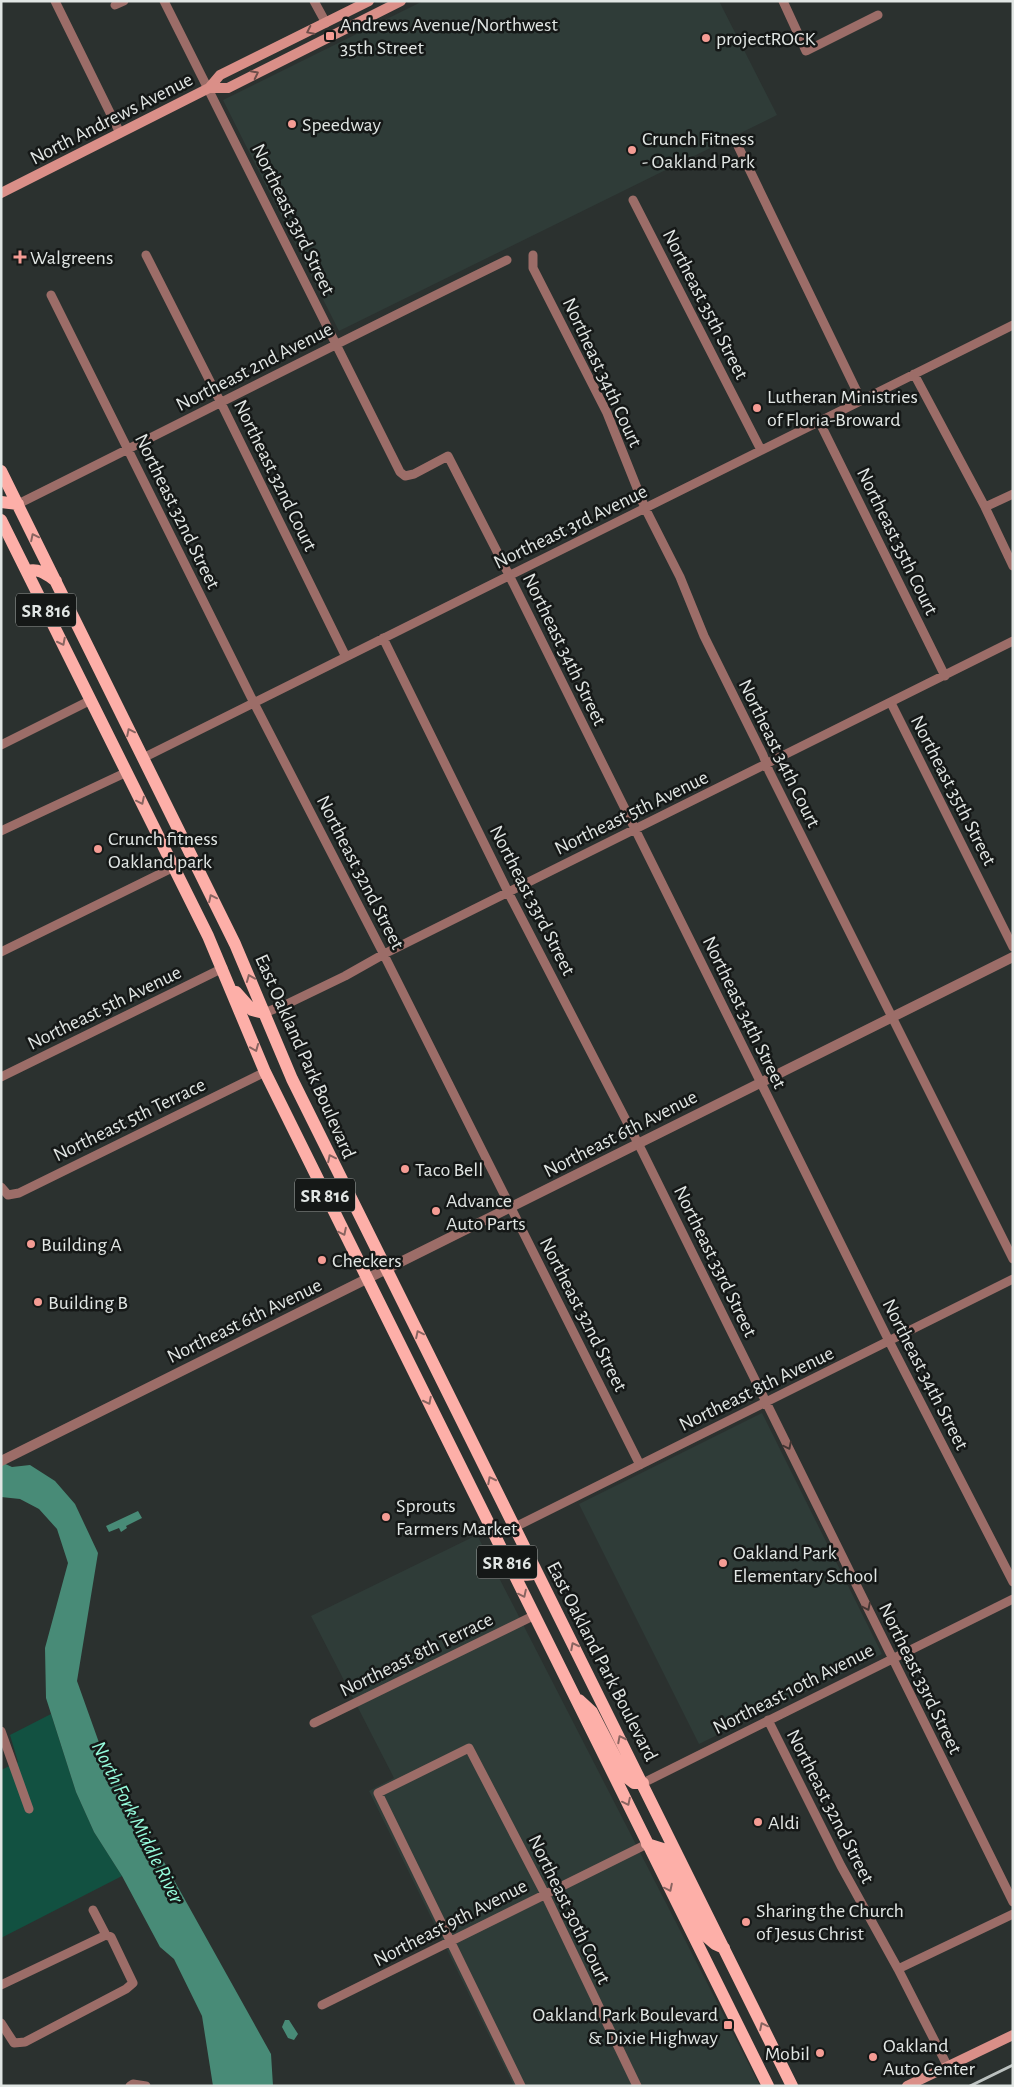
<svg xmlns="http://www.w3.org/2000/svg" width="1014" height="2087" viewBox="0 0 1014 2087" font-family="'Alegreya Sans',sans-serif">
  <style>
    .built { fill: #2f3c38 }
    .park { fill: #125141 }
    .water { fill: #488b77 }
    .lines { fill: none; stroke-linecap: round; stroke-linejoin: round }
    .minor { stroke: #9c6d68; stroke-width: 9 }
    .tertiary { stroke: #9c6d68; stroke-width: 10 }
    .secondary { stroke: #da8f88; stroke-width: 10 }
    .primary { stroke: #fdafa8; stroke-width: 12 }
    .rail { stroke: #bbc1bf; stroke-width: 3 }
    .oneway { stroke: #6e4e4a }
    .oneway2 { stroke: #896460 }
    .oneway3 { stroke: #443633 }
    .poi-dot { fill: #f59c94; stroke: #151817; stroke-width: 2 }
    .labels { text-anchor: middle; stroke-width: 5; stroke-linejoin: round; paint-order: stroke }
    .shield { fill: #151817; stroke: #a4a8a6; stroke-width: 1 }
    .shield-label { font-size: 19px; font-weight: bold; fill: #e1e6e4 }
    .poi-label { font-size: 20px; fill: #e1e6e4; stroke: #151817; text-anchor: start }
    .street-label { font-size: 20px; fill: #e1e6e4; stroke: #151817 }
    .water-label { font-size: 21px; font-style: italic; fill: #96fcdc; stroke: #151817 }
  </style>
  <rect width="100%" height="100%" fill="#2b312f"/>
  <path class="built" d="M423 1H719L777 115 339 331 223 100Z
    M762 1413 882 1654 699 1744 579 1504Z
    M477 1535 760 2086H514L369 1791 394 1778 311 1616Z"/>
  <path class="park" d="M51 1714 76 1792 94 1832 122 1876 1 1938V1770L18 1762 10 1735Z"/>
  <path class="water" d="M1 1462 12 1467 30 1465 55 1481 75 1504 98 1553 77 1681 102 1751 271 2054 273 2086H213L202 2016 174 1959 160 1947 122 1876 94 1832 76 1792 46 1698 45 1648 68 1563 57 1529 39 1509 20 1499 1 1497Z
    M138 1511 142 1518 126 1526 127 1528 121 1532 119 1528 109 1532 106 1526Z
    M285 2020H289L298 2034 294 2040 288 2038 282 2027Z"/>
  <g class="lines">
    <path class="minor" d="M55 1 120 133
      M164 1 400 472 405 476 414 474 448 456 509 575 889 1341 1013 1582
      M314 1 326 23
      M783 1 806 51 878 15
      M115 5 124 1
      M738 146 861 400
      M633 200 761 450
      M146 255 221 403 346 657
      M533 255V268L607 413 645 508 680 577 704 636 763 755 769 771 1013 1259
      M51 295 254 703 381 949 640 1465
      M914 374 985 507 1013 566
      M819 421 945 676
      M18 504C181 423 343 340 507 260
      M985 507 1013 494
      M383 638 508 892 642 1151 1013 1902
      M891 703 1013 947
      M1 745 91 700
      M143 758 1013 325
      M1 831 127 772
      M1 952 174 867
      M264 1013 287 1004 345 976 384 954 1013 641
      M1 1077 223 968
      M1 1187 8 1195 19 1193 265 1072
      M515 1527 1013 1279
      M768 1720 841 1866 898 1969 948 2067
      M314 1723 533 1616
      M1 1731 29 1809
      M643 1783 1013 1599
      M93 1910 106 1935
      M898 1969 1013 1914
      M1 1985 106 1935 111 1937 133 1983 126 1989 25 2042 14 2043 1 2023
      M322 2005 647 1844
      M130 2086 133 2084 146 2086
      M521 2086 378 1793 469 1748 545 1894 637 2086"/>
    <path class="tertiary" d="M1 1461 1013 957"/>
    <path class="secondary" d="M209 88H228L401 1
      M1 193 209 88 220 75 369 1
      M907 2086 1013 2035"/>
    <path class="primary" d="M1 471 235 944 292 1079 792 2086
      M1 502 18 504
      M1 520 208 936 265 1072 313 1169 768 2086
      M27 571C39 568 46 574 56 581
      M236 992 252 1010 264 1013
      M509 1566C520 1574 524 1577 537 1573
      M579 1700 592 1712 625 1776 634 1783H643
      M647 1844 663 1849 708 1938 715 1944 724 1948"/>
    <path class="rail" d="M970 2086 1013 2065"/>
  </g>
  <defs><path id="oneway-chevron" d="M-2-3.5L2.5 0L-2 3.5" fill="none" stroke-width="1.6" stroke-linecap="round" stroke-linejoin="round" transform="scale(1.25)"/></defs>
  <g class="oneway">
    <use href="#oneway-chevron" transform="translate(310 31) rotate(154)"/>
    <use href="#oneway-chevron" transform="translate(255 74) rotate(-27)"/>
  </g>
  <g class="oneway2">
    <use href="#oneway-chevron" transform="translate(34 537) rotate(-116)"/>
    <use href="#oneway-chevron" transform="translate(62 642) rotate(63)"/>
    <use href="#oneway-chevron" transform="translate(130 732) rotate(-116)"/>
    <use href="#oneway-chevron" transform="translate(141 801) rotate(64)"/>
    <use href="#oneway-chevron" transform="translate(212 898) rotate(-116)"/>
    <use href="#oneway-chevron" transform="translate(250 978) rotate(-112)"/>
    <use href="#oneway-chevron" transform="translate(255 1048) rotate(68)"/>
    <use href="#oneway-chevron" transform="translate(331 1158) rotate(-116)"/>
    <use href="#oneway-chevron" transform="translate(343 1232) rotate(64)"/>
    <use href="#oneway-chevron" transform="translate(419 1334) rotate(-116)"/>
    <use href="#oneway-chevron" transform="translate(428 1401) rotate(63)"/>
    <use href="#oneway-chevron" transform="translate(491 1480) rotate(-117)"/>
    <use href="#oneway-chevron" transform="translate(523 1594) rotate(64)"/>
    <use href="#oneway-chevron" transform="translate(574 1646) rotate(-117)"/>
    <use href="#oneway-chevron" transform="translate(621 1739) rotate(-117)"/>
    <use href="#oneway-chevron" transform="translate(627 1802) rotate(64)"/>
    <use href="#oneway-chevron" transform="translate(669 1888) rotate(64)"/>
    <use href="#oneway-chevron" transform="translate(763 2026) rotate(-116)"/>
  </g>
  <g class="oneway3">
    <use href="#oneway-chevron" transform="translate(788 1446) rotate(64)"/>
    <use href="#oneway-chevron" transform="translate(867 1607) rotate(64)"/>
  </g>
  <g class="poi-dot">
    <rect x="325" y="31" width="10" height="10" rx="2.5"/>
    <circle cx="706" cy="38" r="5"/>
    <circle cx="292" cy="124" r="5"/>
    <circle cx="632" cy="150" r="5"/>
    <path d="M17.5 249.5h5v5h5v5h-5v5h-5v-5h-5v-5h5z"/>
    <circle cx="757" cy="408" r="5"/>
    <circle cx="98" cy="849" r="5"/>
    <circle cx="405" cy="1169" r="5"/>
    <circle cx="436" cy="1211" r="5"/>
    <circle cx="31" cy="1244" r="5"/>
    <circle cx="322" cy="1260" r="5"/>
    <circle cx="38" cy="1302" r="5"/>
    <circle cx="386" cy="1517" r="5"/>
    <circle cx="723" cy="1563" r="5"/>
    <circle cx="758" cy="1822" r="5"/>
    <circle cx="746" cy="1922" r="5"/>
    <rect x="723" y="2020" width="10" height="10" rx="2.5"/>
    <circle cx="820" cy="2053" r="5"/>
    <circle cx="873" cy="2057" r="5"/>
  </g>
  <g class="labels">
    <g class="shield">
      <rect x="16" y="593.5" width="60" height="33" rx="4"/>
      <rect x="295" y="1178.5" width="60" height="33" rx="4"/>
      <rect x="477" y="1545.5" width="60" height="33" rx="4"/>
    </g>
    <g class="shield-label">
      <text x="46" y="617">SR 816</text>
      <text x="325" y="1202">SR 816</text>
      <text x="507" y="1569">SR 816</text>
    </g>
    <g class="poi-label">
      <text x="340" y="31">Andrews Avenue/Northwest<tspan x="340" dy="23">35th Street</tspan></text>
      <text x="716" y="45">projectROCK</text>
      <text x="302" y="131">Speedway</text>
      <text x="642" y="145">Crunch Fitness<tspan x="642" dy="23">- Oakland Park</tspan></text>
      <text x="30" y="264">Walgreens</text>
      <text x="767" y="403">Lutheran Ministries<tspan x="767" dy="23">of Floria-Broward</tspan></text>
      <text x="108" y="845">Crunch fitness<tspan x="108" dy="23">Oakland park</tspan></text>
      <text x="415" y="1176">Taco Bell</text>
      <text x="446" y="1207">Advance<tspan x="446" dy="23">Auto Parts</tspan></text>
      <text x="41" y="1251">Building A</text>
      <text x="332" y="1267">Checkers</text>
      <text x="48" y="1309">Building B</text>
      <text x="396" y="1512">Sprouts<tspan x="396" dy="23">Farmers Market</tspan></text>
      <text x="733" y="1559">Oakland Park<tspan x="733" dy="23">Elementary School</tspan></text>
      <text x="768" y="1829">Aldi</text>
      <text x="756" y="1917">Sharing the Church<tspan x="756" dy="23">of Jesus Christ</tspan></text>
      <text x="718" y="2021" text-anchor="end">Oakland Park Boulevard<tspan x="718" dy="23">&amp; Dixie Highway</tspan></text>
      <text x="883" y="2052">Oakland<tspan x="883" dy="23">Auto Center</tspan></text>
      <text x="810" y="2060" text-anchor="end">Mobil</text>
    </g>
    <g class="street-label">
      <text transform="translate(111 118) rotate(-27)" y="7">North Andrews Avenue</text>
      <text transform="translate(294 219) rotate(64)" y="7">Northeast 33rd Street</text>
      <text transform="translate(706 304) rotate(63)" y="7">Northeast 35th Street</text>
      <text transform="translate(254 366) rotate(-27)" y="7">Northeast 2nd Avenue</text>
      <text transform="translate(603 372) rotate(65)" y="7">Northeast 34th Court</text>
      <text transform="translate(276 475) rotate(64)" y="7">Northeast 32nd Court</text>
      <text transform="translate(178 511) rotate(64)" y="7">Northeast 32nd Street</text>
      <text transform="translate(570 526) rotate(-26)" y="7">Northeast 3rd Avenue</text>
      <text transform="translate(898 541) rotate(64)" y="7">Northeast 35th Court</text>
      <text transform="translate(565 649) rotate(64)" y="7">Northeast 34th Street</text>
      <text transform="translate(780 753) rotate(64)" y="7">Northeast 34th Court</text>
      <text transform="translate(954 790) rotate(63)" y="7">Northeast 35th Street</text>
      <text transform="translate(631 812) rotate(-26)" y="7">Northeast 5th Avenue</text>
      <text transform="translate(361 872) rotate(63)" y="7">Northeast 32nd Street</text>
      <text transform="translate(533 900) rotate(63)" y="7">Northeast 33rd Street</text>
      <text transform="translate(104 1007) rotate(-26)" y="7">Northeast 5th Avenue</text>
      <text transform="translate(745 1012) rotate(64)" y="7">Northeast 34th Street</text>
      <text transform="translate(306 1056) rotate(66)" y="7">East Oakland Park Boulevard</text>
      <text transform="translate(129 1119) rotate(-26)" y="7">Northeast 5th Terrace</text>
      <text transform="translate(620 1133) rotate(-27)" y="7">Northeast 6th Avenue</text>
      <text transform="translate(716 1261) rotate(64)" y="7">Northeast 33rd Street</text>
      <text transform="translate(584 1314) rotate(63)" y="7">Northeast 32nd Street</text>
      <text transform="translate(244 1320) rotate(-26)" y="7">Northeast 6th Avenue</text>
      <text transform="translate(926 1374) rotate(63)" y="7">Northeast 34th Street</text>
      <text transform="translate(756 1388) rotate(-26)" y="7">Northeast 8th Avenue</text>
      <text transform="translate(416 1654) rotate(-26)" y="7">Northeast 8th Terrace</text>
      <text transform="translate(603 1661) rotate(63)" y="7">East Oakland Park Boulevard</text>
      <text transform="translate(921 1678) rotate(64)" y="7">Northeast 33rd Street</text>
      <text transform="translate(793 1688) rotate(-27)" y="7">Northeast 10th Avenue</text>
      <text transform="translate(831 1806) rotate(63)" y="7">Northeast 32nd Street</text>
      <text transform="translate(570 1909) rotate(64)" y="7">Northeast 30th Court</text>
      <text transform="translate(450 1922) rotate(-27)" y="7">Northeast 9th Avenue</text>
    </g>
    <g class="water-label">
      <text transform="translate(138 1822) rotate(63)" y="7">North Fork Middle River</text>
    </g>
  </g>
  <rect width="1014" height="2087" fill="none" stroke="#e1e6e4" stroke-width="5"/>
</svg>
